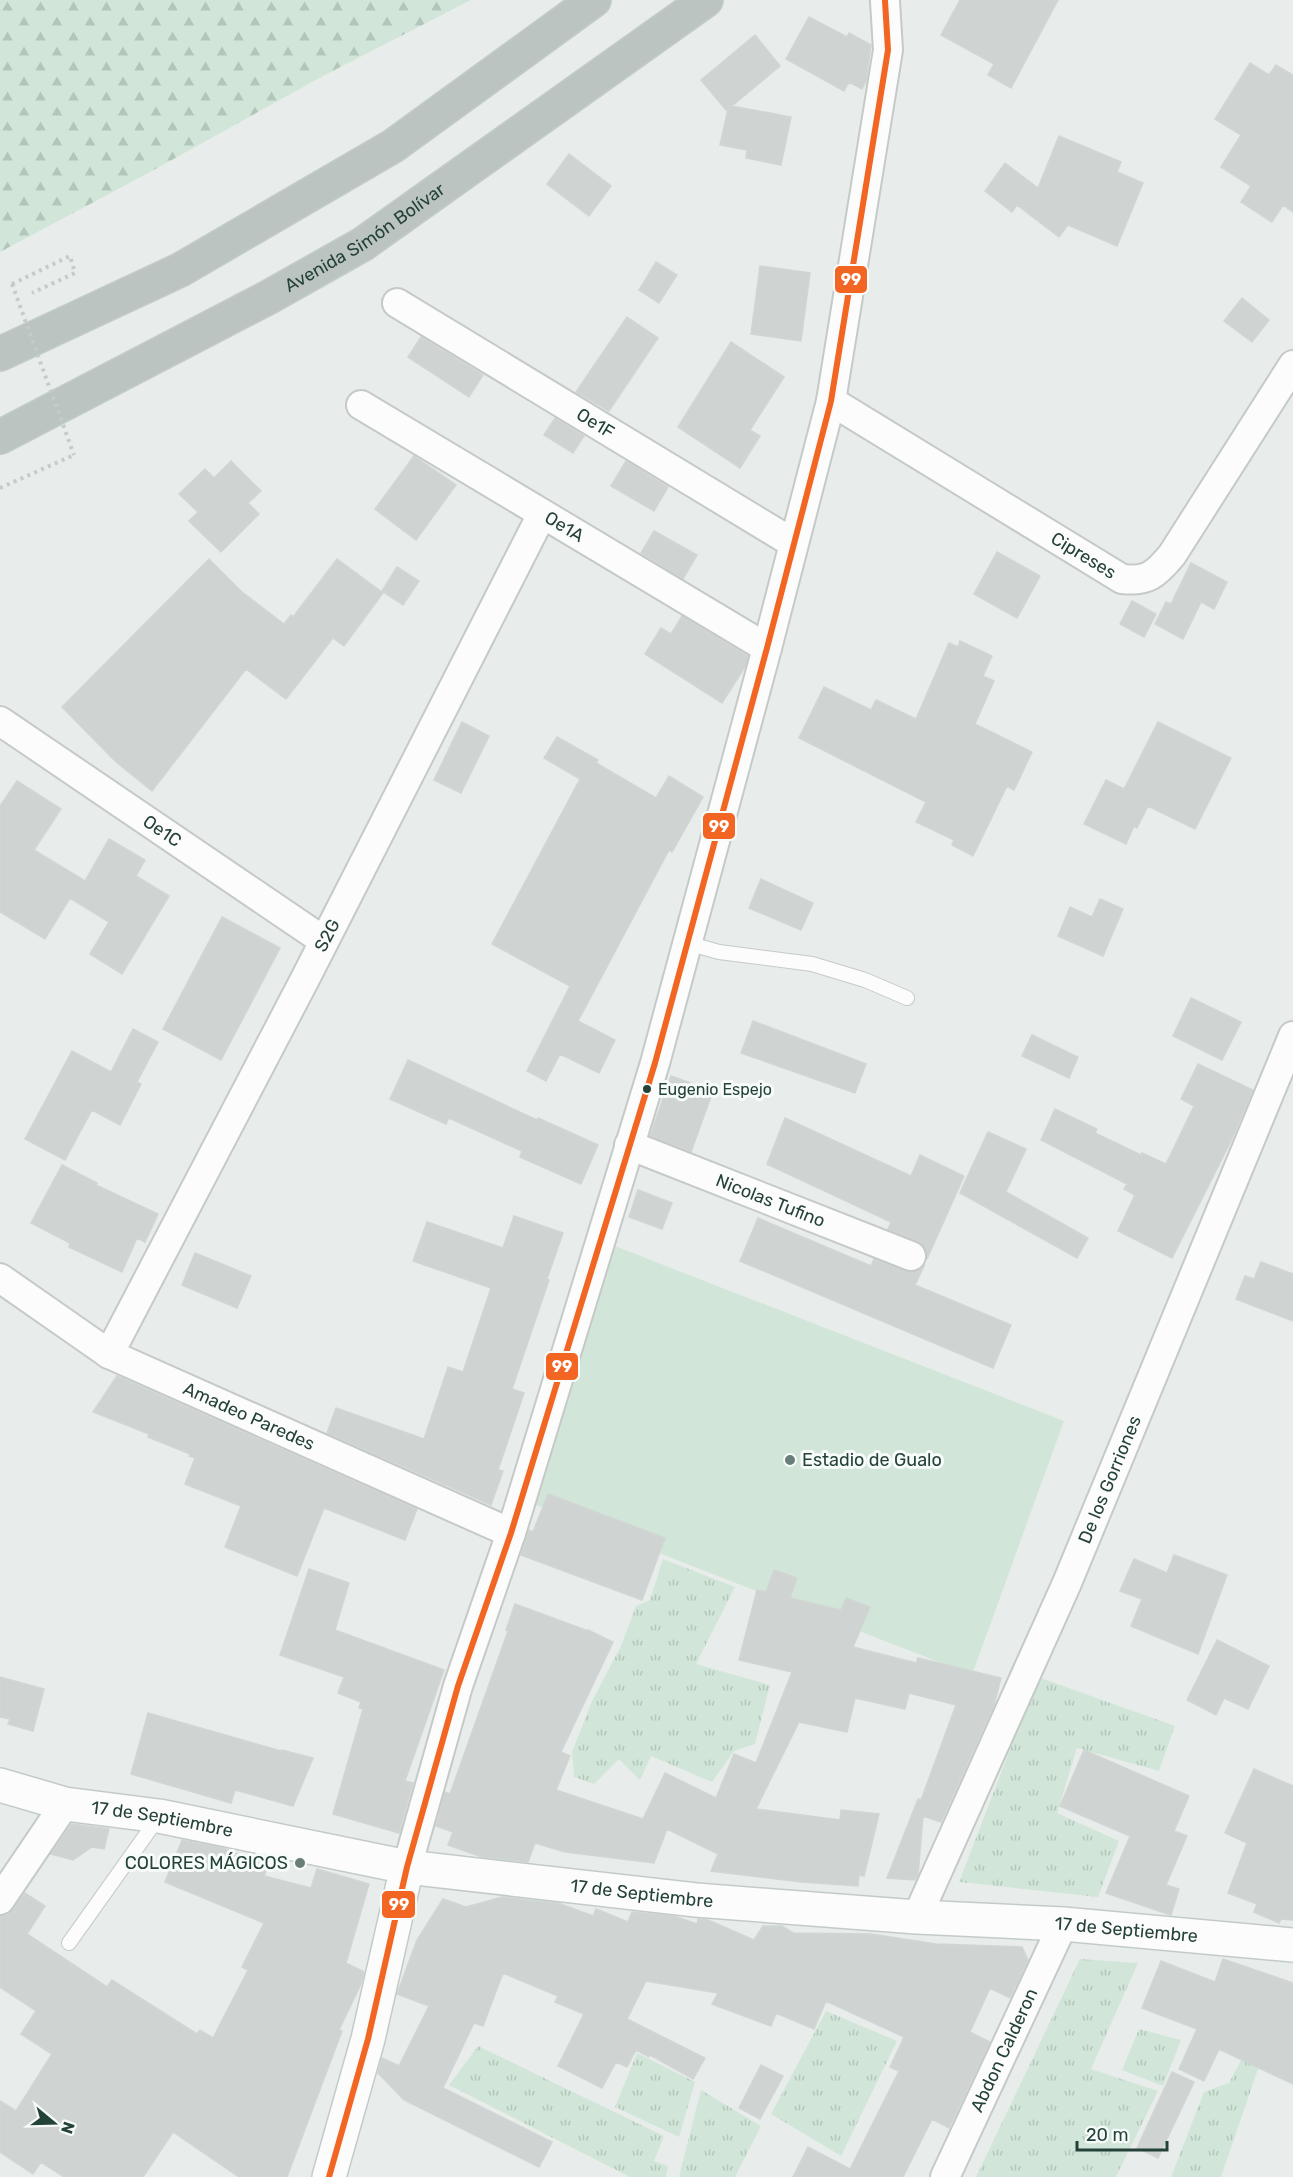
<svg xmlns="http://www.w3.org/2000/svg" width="1293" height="2177" viewBox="0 0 1293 2177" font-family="Rubik,sans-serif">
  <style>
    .grass { fill: url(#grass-tufts) }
    .forest { fill: url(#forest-firs) }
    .garden { fill: #d1e6d8 }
    .building { fill: #cfd4d2; stroke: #d1d6d4; stroke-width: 1.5 }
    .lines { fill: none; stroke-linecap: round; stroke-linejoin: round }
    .lane-casing { stroke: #c5cac8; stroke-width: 16 }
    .street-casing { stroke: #c5cac8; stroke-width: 32 }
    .secondary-casing { stroke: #c3cbc8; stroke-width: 36 }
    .highway-casing { stroke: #c3ccc9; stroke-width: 36 }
    .path { stroke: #c3ccca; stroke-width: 4; stroke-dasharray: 3 4.5; stroke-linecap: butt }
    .lane { stroke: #fcfcfc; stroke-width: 14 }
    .street { stroke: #fcfcfc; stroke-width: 28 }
    .secondary { stroke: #fcfcfc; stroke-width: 33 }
    .highway { stroke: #bcc4c2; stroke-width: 33 }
    .path-bridge { stroke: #c3ccca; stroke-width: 4; stroke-dasharray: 3 4.5; stroke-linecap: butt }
    .bus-1-casing { stroke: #f7fbf9; stroke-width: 10 }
    .bus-1 { stroke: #f26522; stroke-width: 6 }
    .bus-dot { fill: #24423a; stroke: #f7fbf9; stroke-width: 2 }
    .poi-dot { fill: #697e78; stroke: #f7fbf9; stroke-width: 2 }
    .labels { text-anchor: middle; stroke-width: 6; stroke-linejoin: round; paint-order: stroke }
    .bus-label { font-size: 16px; fill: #24423a; stroke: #f7fbf9; text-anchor: start }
    .street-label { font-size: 18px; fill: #24423a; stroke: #f7fbf9 }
    .poi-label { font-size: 18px; fill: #24423a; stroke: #f7fbf9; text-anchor: start }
    .line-badge { stroke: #f7fbf9; stroke-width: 2 }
    .badge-label { font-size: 16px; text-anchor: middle; font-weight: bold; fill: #fff }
  </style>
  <defs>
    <pattern id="grass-tufts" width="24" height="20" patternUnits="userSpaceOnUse" patternTransform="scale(1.5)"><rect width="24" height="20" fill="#d1e6d8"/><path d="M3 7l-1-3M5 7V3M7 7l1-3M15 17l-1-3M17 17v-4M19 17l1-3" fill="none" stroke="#b3c6ba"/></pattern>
    <pattern id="forest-firs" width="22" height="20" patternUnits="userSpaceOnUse" patternTransform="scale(1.5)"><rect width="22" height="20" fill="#d1e6d8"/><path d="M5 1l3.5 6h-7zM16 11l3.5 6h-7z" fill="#b3c6ba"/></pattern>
  </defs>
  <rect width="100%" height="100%" fill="#e8edeb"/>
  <path class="grass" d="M663 1559 735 1587 696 1664 770 1685 755 1744 734 1751 712 1782 651 1756 640 1780 619 1759 594 1784 574 1777 572 1752 592 1701 621 1646 636 1606 650 1600Z
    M1038 1677 1175 1726 1159 1771 1077 1748 1057 1813 1119 1841 1098 1897 959 1882Z
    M1080 1959 1138 1963 1091 2069 1158 2091 1116 2177H976Z
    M826 2011 897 2041 841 2156 771 2114Z
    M1139 2029 1181 2040 1163 2086 1122 2070Z
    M1257 2030 1269 2037 1221 2177H1171L1204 2092 1229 2083Z
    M478 2046 664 2136 654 2161 668 2166 666 2177H630L449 2085Z
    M637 2053 695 2082 679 2137 615 2107Z
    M701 2090 761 2126 735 2177H679Z"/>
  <path class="forest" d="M0 0H471L323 76 152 171 0 252Z"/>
  <path class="garden" d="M607 1243 1064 1421 972 1675 518 1498Z"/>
  <path class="building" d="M960 0H1058L1011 88 988 75 994 64 941 35Z
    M809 17 847 37 849 33 871 45 866 81 862 89 849 82 844 91 786 59Z
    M755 35 780 66 732 106 791 117 781 165 746 158 747 150 720 145 728 109 726 110 701 80Z
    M1250 63 1269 75 1276 65 1293 75V212L1283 205 1272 222 1241 202 1251 186 1221 167 1241 135 1215 119Z
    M1059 136 1121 162 1117 172 1143 183 1117 246 1068 225 1059 237 1017 205 1012 212 985 191 1005 163 1038 188Z
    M569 154 611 186 589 216 547 184Z
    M656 262 677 275 659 303 639 290Z
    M760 266 810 273 801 341 751 334Z
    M1242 298 1269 320 1252 342 1224 321Z
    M627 317 658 338 609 411 576 392Z
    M421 337 483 375 469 397 408 357Z
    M731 342 784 377 750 430 760 436 740 468 678 427Z
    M555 418 584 436 573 453 544 435Z
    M414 456 456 485 416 540 375 509Z
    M231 461 261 491 248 503 259 514 221 552 189 521 198 512 179 494 205 469 214 478Z
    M626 461 668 487 654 511 611 486Z
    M654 531 697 555 683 579 641 553Z
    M997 552 1040 576 1017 618 974 594Z
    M209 559 242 592 284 624 291 615 293 617 337 559 383 593 344 646 333 638 286 699 246 669 152 791 115 761 62 707Z
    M1191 563 1227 582 1214 609 1201 602 1183 639 1155 624 1166 602 1171 604Z
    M397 567 419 581 403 605 382 591Z
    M1132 601 1156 614 1144 637 1120 624Z
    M682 616 748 656 745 667 722 703 645 654 661 628 671 634Z
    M960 641 992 656 983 676 994 681 975 724 1032 752 1014 790 1007 786 973 856 952 845 954 840 916 822 926 802 799 738 824 687 871 710 876 700 916 719 949 643 958 647Z
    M462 722 489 736 461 793 434 780Z
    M1158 722 1231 758 1195 829 1148 806 1137 828 1134 826 1126 844 1084 824 1106 780 1124 789Z
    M557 737 598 760 596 763 656 798 669 776 703 797 672 852 669 850 578 1021 615 1040 599 1073 560 1054 546 1081 527 1071 570 986 492 944 580 779 544 758Z
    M17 781 61 809 34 850 85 881 109 839 145 860 136 876 169 896 122 974 90 954 109 922 70 898 45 939 0 912V806Z
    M761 879 813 903 801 930 749 908Z
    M1100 899 1123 909 1103 956 1058 936 1070 907 1092 917Z
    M222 917 280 948 221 1060 163 1029Z
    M1191 998 1241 1022 1222 1060 1173 1036Z
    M753 1021 866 1064 855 1093 741 1053Z
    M133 1029 158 1042 137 1082 141 1084 120 1125 92 1110 65 1160 25 1139 72 1051 111 1072Z
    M1032 1035 1078 1057 1069 1078 1022 1056Z
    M408 1060 537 1120 538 1118 598 1145 581 1184 520 1157 522 1151 449 1118 446 1124 390 1099Z
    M1198 1064 1253 1090 1231 1141 1172 1258 1118 1231 1135 1195 1124 1189 1127 1184 1041 1140 1055 1109 1097 1129 1095 1133 1141 1155 1142 1153 1166 1164 1194 1106 1181 1099Z
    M671 1076 713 1091 691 1152 650 1136Z
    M785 1118 911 1176 920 1155 964 1176 927 1259V1253L923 1245 917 1241 888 1229 891 1222 767 1164Z
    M988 1132 1026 1149 1006 1192 1088 1238 1077 1258 960 1193Z
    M62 1165 97 1183 96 1185 158 1214 145 1242 137 1238 122 1272 69 1247 70 1243 31 1223Z
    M638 1190 672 1203 662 1229 629 1217Z
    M514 1216 563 1233 547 1279 549 1280 512 1389 524 1393 498 1470 503 1471 491 1505 327 1433 336 1408 424 1439 448 1367 463 1372 491 1288 413 1261 427 1222 503 1248Z
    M758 1218 871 1266 874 1259 905 1271 913 1272 924 1266 915 1285 1011 1325 993 1368 740 1261Z
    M195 1253 251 1276 237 1308 182 1285Z
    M1261 1262 1293 1274V1321L1236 1299 1245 1276 1254 1279Z
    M117 1376 417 1509 405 1540 324 1508 297 1576 225 1547 241 1506 185 1484 195 1458 189 1456 190 1454 148 1437 149 1434 93 1412Z
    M548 1494 665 1538 642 1600 521 1555 529 1530 533 1532Z
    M1174 1555 1227 1575 1198 1654 1131 1626 1142 1599 1120 1591 1134 1559 1167 1573Z
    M309 1569 349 1583 335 1630 444 1670 405 1781 413 1783 399 1833 333 1814 363 1709 359 1708 361 1702 338 1693 344 1677 280 1655Z
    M774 1570 797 1578 790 1598 841 1610 846 1598 870 1607 853 1647 916 1663 918 1658 1001 1678 994 1705 941 1822 923 1816 918 1875 915 1880 887 1878 918 1799 921 1800 956 1705 909 1693 905 1709 855 1698 847 1732 799 1722 756 1809 840 1820 841 1810 879 1814 864 1876 859 1875 858 1886 801 1882 711 1871 718 1854 667 1829 654 1863 565 1852 535 1843 528 1862 482 1857 448 1845 453 1832 436 1826 445 1792 450 1794 508 1631 506 1630 515 1604 588 1631V1630L613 1642 561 1752 570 1756 556 1790 643 1819 665 1773 716 1798 734 1754 756 1763 792 1672 739 1660 757 1590 766 1592Z
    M1217 1640 1269 1666 1248 1709 1224 1698 1216 1715 1187 1700Z
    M0 1677 44 1689 33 1731 8 1724 10 1719 0 1717Z
    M148 1713 281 1751 282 1750 313 1758 293 1806 235 1790 231 1803 131 1774Z
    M1084 1750 1189 1796 1174 1831 1187 1836 1166 1885 1179 1889 1171 1915 1106 1893 1130 1836 1060 1806Z
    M1254 1769 1293 1786V1920L1281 1919 1279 1923 1254 1912 1257 1904 1228 1893 1247 1843 1225 1833Z
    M72 1824 109 1829 104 1849 92 1847 73 1860 51 1854Z
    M182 1840 223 1848 268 1866 264 1876 311 1888 317 1869 369 1884 346 1963 364 1972 361 1984 339 2030 342 2031 287 2177H239L173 2132 143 2177H64L41 2162 33 2174 0 2152V2101L16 2111 52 2054 21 2034 36 2011 0 1987V1916L8 1915 13 1910 25 1893 45 1906 27 1934 107 1987 112 1980 197 2034 200 2030 213 2038 248 1970 242 1967 264 1923 165 1882Z
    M502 1897 558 1903 593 1916 596 1909 628 1922 632 1912 674 1916 697 1924 698 1919 708 1920 754 1940 763 1926H782L793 1933 871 1934 936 1944 1022 1947 1028 1960 1010 1998 990 1988 970 2032 990 2042 949 2128 932 2119 903 2177H793L808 2147 850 2169 899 2071 890 2067 904 2037 826 2001 814 2029 776 2013 771 2026 712 2004 718 1993 646 1981 627 2019 705 2058 693 2079 650 2055 649 2057 636 2050 627 2067 616 2062 602 2088 558 2066 584 2014 555 2002 558 1996 503 1973 483 2026 474 2023 443 2088 552 2142 539 2167 404 2100 378 2073 382 2058 399 2066 429 2006 397 1994 417 1940 443 1899 466 1907Z
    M1223 1959 1293 1983V2084L1219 2049 1204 2081 1179 2069 1197 2029 1142 2008 1161 1961 1215 1982Z
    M761 2065 783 2076 760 2119 739 2108Z
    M1172 2072 1194 2082 1158 2158 1137 2148Z"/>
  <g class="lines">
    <defs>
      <path id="lane" d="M687 943 719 952 812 964 865 980 907 998
        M69 1943 158 1818"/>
      <g id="street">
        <path id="s1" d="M397 303 793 543"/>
        <path id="s2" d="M831 401 1122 579C1148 582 1156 574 1172 555L1293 365"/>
        <path id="s3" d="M361 405 767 648"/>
        <path id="s4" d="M0 721 324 941"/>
        <path id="s5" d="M629 1145 911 1256"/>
        <path id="s6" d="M0 1278 109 1354 511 1533"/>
        <path id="s7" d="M109 1354 305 979 542 514"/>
        <path d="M407 1867 458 1686 511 1533 655 1063 767 648 831 401 888 50 885 1"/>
        <path d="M0 1900 65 1804"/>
        <path id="s8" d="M917 1917 1067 1583 1293 1036"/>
        <path id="s9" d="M945 2177 1063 1924"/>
      </g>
      <g id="secondary">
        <path id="s10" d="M0 1785 65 1804 159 1816 407 1867 696 1900 917 1917 1063 1924 1293 1945"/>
        <path d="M329 2177 368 2039 407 1867"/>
      </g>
      <g id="highway">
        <path d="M0 354 180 270 393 146 594 0"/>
        <path id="s11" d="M0 437 269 297 363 244 706 0"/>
      </g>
    </defs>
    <use href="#lane" class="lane-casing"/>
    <use href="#street" class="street-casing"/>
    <use href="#secondary" class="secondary-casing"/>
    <use href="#highway" class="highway-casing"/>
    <path class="path" d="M12 284 70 256 75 273 32 293
      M0 488 74 455"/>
    <use href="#lane" class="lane"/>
    <use href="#street" class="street"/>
    <use href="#secondary" class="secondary"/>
    <use href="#highway" class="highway"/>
    <path class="path-bridge" d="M12 284 74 455"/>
    <defs>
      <path id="bus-1" d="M329 2177 368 2039 407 1867 458 1686 511 1533 655 1063 767 648 831 401 888 50 885 1"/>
    </defs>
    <use href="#bus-1" class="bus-1-casing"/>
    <use href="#bus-1" class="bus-1"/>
  </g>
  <circle class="bus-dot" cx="647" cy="1089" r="5"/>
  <g class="poi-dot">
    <circle cx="790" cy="1460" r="6"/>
    <circle cx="300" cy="1863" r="6"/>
  </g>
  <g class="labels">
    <g class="bus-label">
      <text x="658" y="1095">Eugenio Espejo</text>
    </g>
    <g class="street-label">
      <text dy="6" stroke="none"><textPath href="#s11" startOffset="416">Avenida Simón Bolívar</textPath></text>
      <text dy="6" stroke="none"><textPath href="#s1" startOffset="232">Oe1F</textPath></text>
      <text dy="6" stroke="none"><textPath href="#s3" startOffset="237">Oe1A</textPath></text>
      <text dy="6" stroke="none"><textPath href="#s2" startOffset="296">Cipreses</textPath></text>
      <text dy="6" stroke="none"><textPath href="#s4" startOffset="196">Oe1C</textPath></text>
      <text dy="6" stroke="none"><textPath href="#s7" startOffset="472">S2G</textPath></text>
      <text dy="6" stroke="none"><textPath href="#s5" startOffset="152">Nicolas Tufino</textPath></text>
      <text dy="6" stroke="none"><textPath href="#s6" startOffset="286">Amadeo Paredes</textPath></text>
      <text dy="6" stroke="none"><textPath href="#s8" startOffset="478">De los Gorriones</textPath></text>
      <text dy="6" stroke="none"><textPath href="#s10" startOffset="166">17 de Septiembre</textPath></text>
      <text dy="6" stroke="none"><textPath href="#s10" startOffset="652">17 de Septiembre</textPath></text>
      <text dy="6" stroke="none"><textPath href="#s10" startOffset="1138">17 de Septiembre</textPath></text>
      <text dy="6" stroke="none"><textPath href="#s9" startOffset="140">Abdon Calderon</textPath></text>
    </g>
    <g class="poi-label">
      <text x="802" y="1466">Estadio de Gualo</text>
      <text x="288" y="1869" text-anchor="end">COLORES MÁGICOS</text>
    </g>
  </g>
  <g class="line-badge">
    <rect x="834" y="265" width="34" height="29" rx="6" fill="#f26522"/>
    <rect x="702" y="812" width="34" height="28" rx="6" fill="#f26522"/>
    <rect x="545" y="1352" width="34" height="29" rx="6" fill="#f26522"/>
    <rect x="381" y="1890" width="35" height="29" rx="6" fill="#f26522"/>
  </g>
  <g class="badge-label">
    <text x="851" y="285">99</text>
    <text x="719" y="832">99</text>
    <text x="562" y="1372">99</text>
    <text x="399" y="1910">99</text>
  </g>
  <g transform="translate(54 2123) rotate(109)" stroke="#f7fbf9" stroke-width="4.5" paint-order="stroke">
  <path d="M0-4.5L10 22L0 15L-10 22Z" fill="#24423a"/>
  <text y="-9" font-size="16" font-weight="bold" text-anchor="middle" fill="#24423a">N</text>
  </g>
  <path d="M1077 2141v9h90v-9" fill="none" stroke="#24423a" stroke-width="3"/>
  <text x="1086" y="2141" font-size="18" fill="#24423a" stroke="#f7fbf9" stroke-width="4.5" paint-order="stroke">20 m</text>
</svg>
